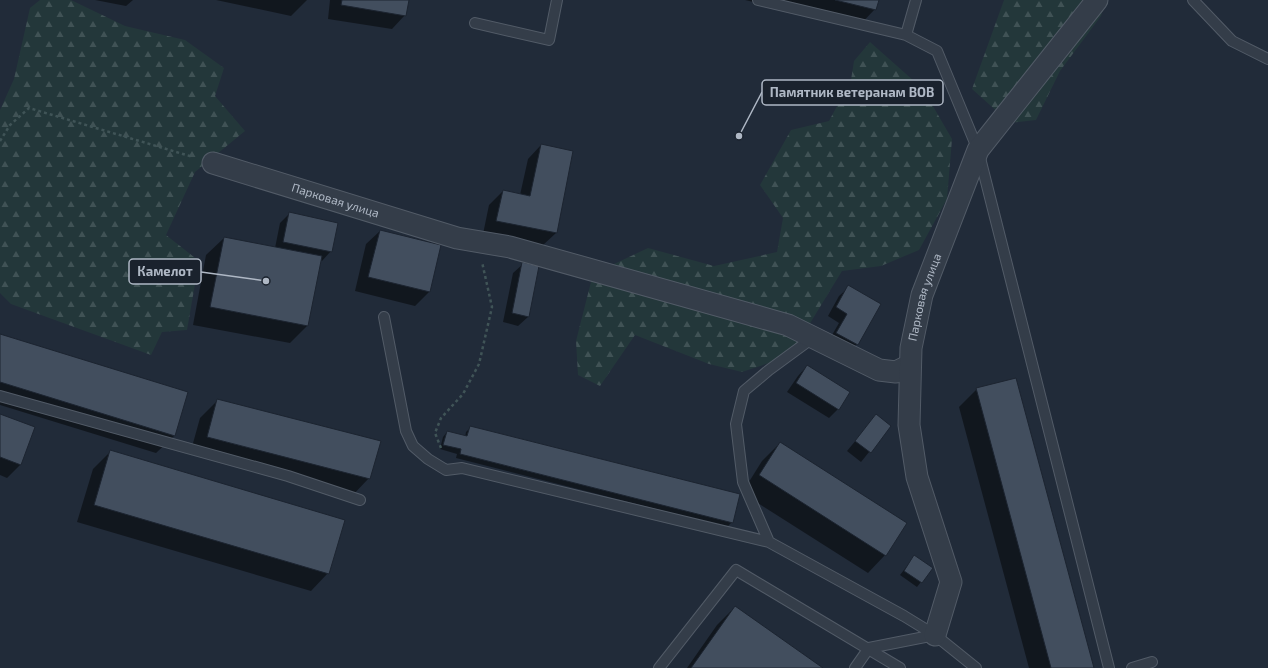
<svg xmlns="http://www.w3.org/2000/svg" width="1268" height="668" viewBox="0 0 1268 668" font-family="'Exo 2',sans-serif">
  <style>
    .forest { fill: url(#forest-firs) }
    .shadow { fill: #0007 }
    .building { fill: #424e5e; stroke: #1c2430 }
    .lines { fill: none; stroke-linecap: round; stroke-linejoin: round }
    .lane-casing { stroke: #525b67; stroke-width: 12 }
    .street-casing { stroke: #525b67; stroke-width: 23 }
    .path { stroke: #405457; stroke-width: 2.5; stroke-dasharray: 3 3; stroke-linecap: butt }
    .lane { stroke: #343d49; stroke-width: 10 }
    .street { stroke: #343d49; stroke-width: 21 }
    .labels { text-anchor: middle; stroke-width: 3; stroke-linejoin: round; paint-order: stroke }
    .street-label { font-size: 12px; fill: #afb8c5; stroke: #1a222d }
    .leader { fill: none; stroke: #afb8c5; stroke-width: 1.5 }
    .callout-dot { fill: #afb8c5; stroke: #1a222d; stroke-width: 1.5 }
    .callout { fill: #1a222d; stroke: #afb8c5; stroke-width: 1.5 }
    .callout-label { font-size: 13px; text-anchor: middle; font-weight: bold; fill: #afb8c5 }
  </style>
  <defs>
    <pattern id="forest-firs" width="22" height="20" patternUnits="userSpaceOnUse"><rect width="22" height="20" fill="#23373a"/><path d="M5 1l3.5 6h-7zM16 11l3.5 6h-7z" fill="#405255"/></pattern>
  </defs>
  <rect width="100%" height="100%" fill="#212b39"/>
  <path class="forest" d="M40 0H71L125 26 185 40 224 68 215 96 245 131 195 172 166 235 199 261 187 330 162 332 151 355 11 304 0 293V110L14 79 30 8Z
    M1004 0H1106L1101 16 1060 71 1036 120 1010 123 972 89Z
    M870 42 923 89 952 139 947 199 919 250 881 266 842 271 790 356 742 372 709 364 635 335 600 386 578 375 576 341 593 274 648 248 714 266 777 252 783 218 760 185 791 130 829 121 851 80 854 61Z"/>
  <path class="shadow" d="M95 0H133L126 6Z
    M216 0H307L291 16Z
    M330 0H408L405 15 392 29 328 19Z
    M745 0H878L875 9 858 27Z
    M541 145 556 233 542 246 483 234 489 205 503 191 520 195 528 159Z
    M289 214 331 251 322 261 320 260 307 326 290 343 193 325 206 255 224 238 275 248 280 223Z
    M380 231 440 245 429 292 415 306 355 291 366 244Z
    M523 264 528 317 518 326 503 322 513 273Z
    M849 287 857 344 848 353 828 342 839 323 828 316 839 296Z
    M0 335 174 436 156 453 0 405Z
    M807 366 838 409 829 418 787 392 798 376Z
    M977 389 1093 668H1029L959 407Z
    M218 400 369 478 352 496 190 454 200 418Z
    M0 416 21 464 7 478 0 475Z
    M876 416 890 426 861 462 847 451Z
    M470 428 732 522 727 527 456 458 457 454 440 449 443 437 447 432 465 437 466 432Z
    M780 443 885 555 868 573 742 493 762 461Z
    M110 452 328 573 311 591 77 522 93 469Z
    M914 557 931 569 917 587 900 575Z
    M735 607 821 668H687L717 625Z"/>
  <path class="building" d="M342 0H409L406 16 341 5Z
    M835 0H879L876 10Z
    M541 144 573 151 557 233 496 221 503 190 530 196Z
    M289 212 338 223 332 252 283 242Z
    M380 230 441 245 430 292 368 277Z
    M224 237 322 256 308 326 210 307Z
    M522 262 539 266 529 317 512 313Z
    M848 285 881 304 858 345 836 333 847 314 836 307Z
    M0 334 188 392 175 436 0 382Z
    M807 365 850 392 839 410 796 383Z
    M1016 378 1094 668H1051L976 388Z
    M217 399 381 441 370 479 207 437Z
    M0 414 35 427 21 465 0 457Z
    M876 414 891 426 871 453 855 441Z
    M470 426 740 494 733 523 460 454 461 449 443 445 447 431 467 436Z
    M780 442 907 523 886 556 759 475Z
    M110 450 345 520 329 574 94 505Z
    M914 555 933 568 922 583 904 571Z
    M735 606 823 668H691Z"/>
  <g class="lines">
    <defs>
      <path id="lane" d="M758 0 906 35 937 51 978 150 1109 668
        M1193 0 1232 41 1268 59
        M475 23 549 40 557 0
        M906 35 916 0
        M384 317 406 431 413 446 428 459 446 470 462 468 769 542 904 616 935 635 976 668
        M0 396 288 476 360 500
        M769 542 743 482 736 424 744 391 769 370 814 337
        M659 668 736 570 900 668
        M855 668 869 648 935 635
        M1132 668 1152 662"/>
      <g id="street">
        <path id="s1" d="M213 163 457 238 510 247 788 325 879 370 896 372 910 365"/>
        <path id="s2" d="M935 635 951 582 917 477 909 425 911 348 922 295 978 150 1097 0"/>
      </g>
    </defs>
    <use href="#lane" class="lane-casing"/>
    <use href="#street" class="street-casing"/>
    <path class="path" d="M0 141 10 125 29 108 193 157
      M441 448 435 433 441 418 463 394 479 364 492 307 482 262"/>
    <use href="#lane" class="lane"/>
    <use href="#street" class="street"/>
  </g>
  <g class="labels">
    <g class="street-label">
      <text dy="4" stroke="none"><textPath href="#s1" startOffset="128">Парковая улица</textPath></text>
      <text dy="4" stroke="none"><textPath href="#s2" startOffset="348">Парковая улица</textPath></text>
    </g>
  </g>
  <path class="leader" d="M739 136L762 92M266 281L201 272"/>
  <g class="callout-dot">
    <circle cx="739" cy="136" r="4"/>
    <circle cx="266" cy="281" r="4"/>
  </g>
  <g class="callout">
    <rect x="762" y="80" width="181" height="25" rx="4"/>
    <rect x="129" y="259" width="72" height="25" rx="4"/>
  </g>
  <g class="callout-label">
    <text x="852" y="97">Памятник ветеранам ВОВ</text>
    <text x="165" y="276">Камелот</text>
  </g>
</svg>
